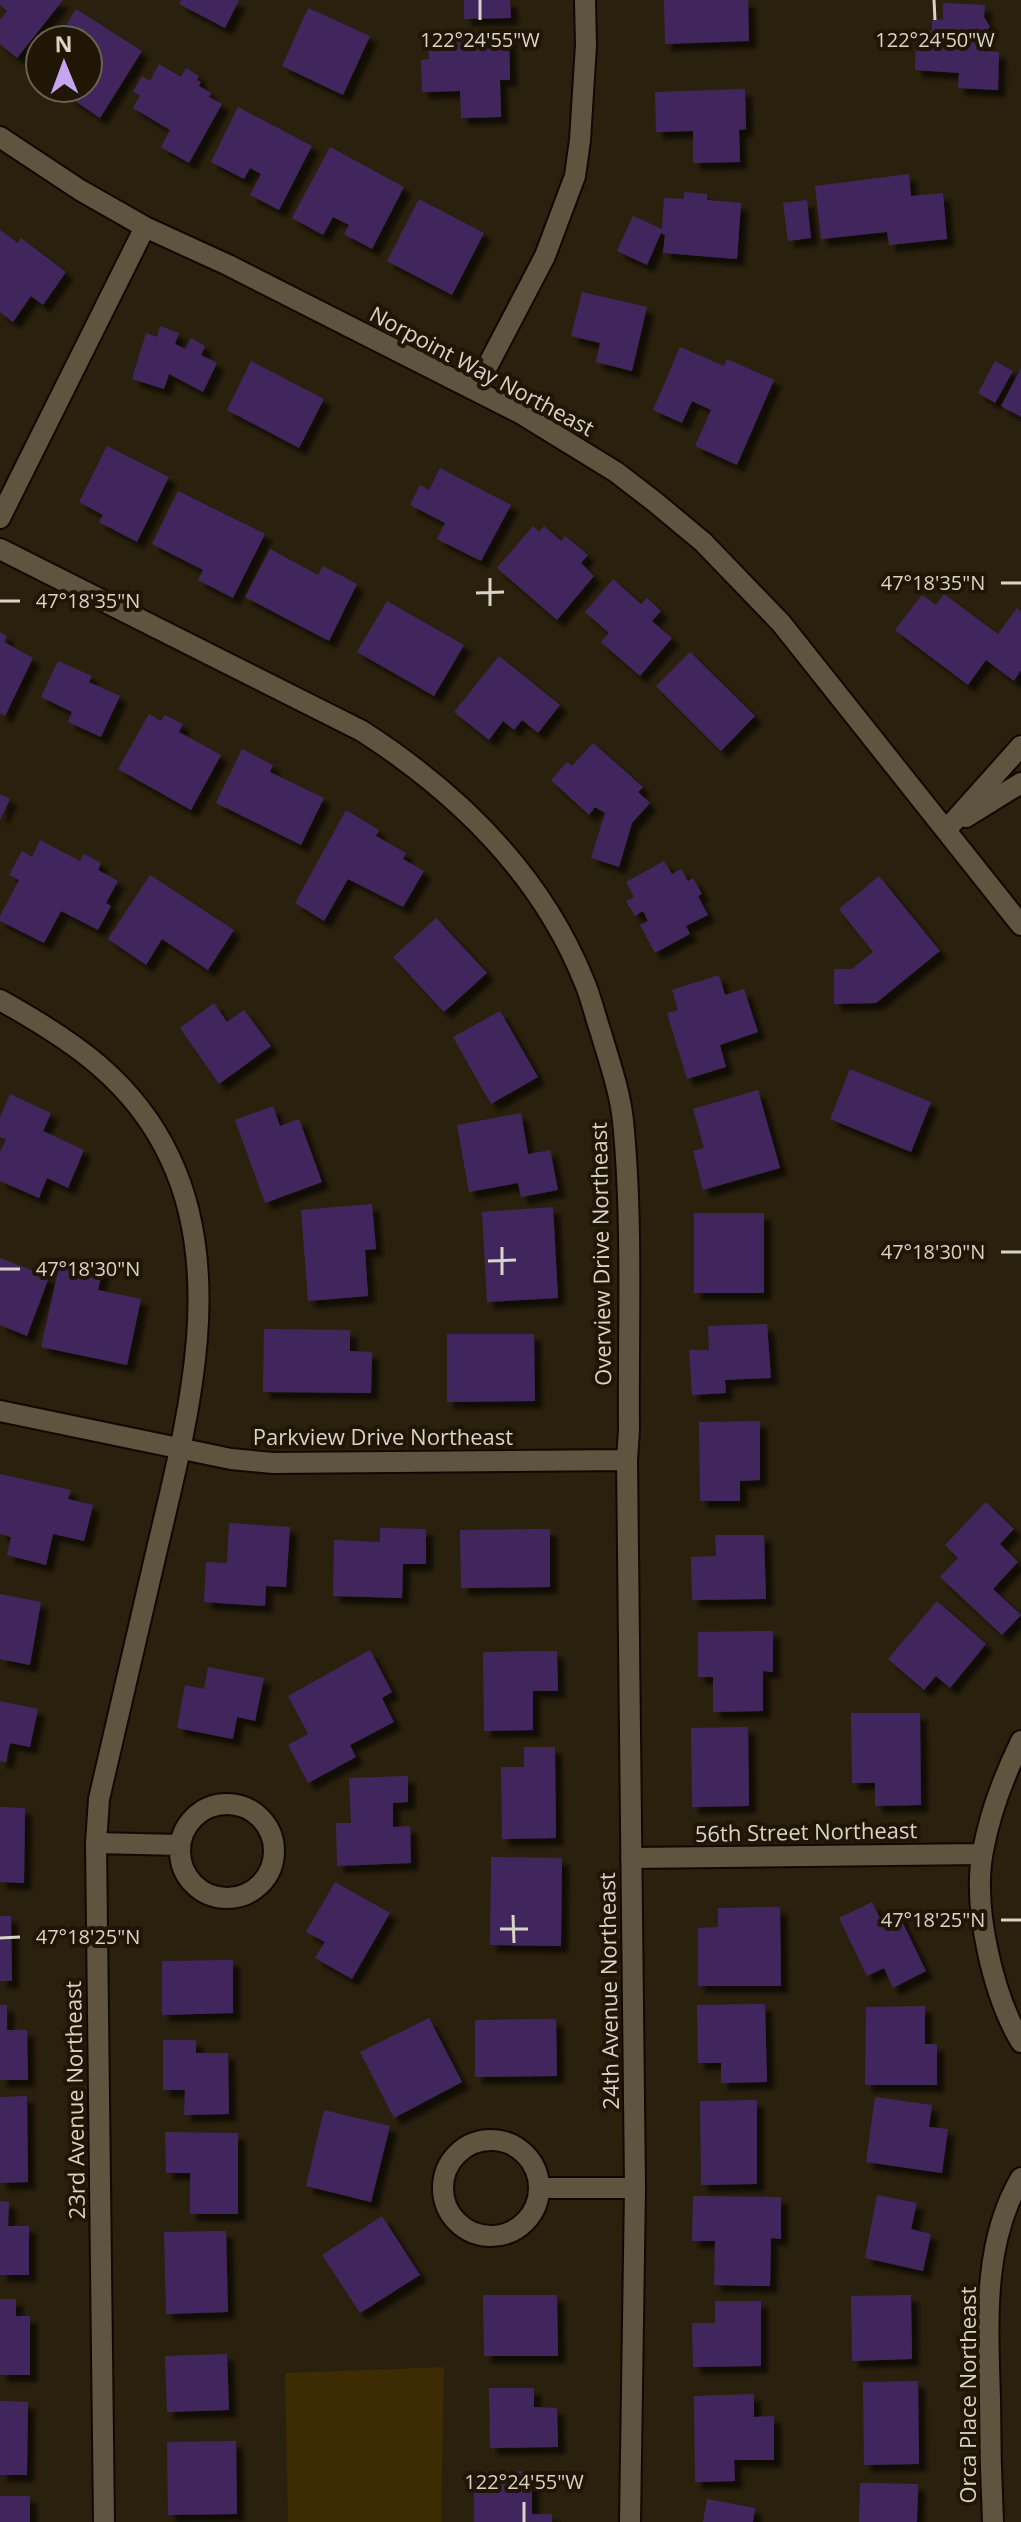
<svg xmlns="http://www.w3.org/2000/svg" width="1021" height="2522" viewBox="0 0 1021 2522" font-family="'Open Sans',sans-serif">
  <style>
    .green { fill: #3c2b03 }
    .building { fill: #41285c; filter: url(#shadow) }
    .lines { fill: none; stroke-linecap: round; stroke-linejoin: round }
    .minor-casing { stroke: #110900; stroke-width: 24 }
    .minor { stroke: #5e5440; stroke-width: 20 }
    .ticks { fill: none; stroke: #d9d3c8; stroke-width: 3 }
    .labels { text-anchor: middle; stroke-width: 8; stroke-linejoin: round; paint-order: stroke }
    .street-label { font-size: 22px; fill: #d9d3c8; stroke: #1f1605 }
    .ticks-label { font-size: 20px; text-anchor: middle; fill: #d9d3c8; stroke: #1f1605; stroke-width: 8; stroke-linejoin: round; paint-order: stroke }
  </style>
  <defs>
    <filter id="shadow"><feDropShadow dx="7" dy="7" stdDeviation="2" flood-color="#0009"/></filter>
  </defs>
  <rect width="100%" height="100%" fill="#29200d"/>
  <path class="green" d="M444 2367 441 2522H288L285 2373Z"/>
  <path class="building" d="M0 0H63L17 58 0 44V20L7 11 0 5Z
    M181 0H239L225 28 179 4Z
    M464 0H510L511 18 464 19Z
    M664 0H748L749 41 665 44Z
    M943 3 985 5 984 17 990 27 985 33 984 51 999 52 998 90 958 88 959 73 915 70 916 30 932 31V19L943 20Z
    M308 8 370 36 343 95 282 66Z
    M76 9 142 51 100 118 69 97 75 88H88V40H57Z
    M509 32 510 80H500L501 117 461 118 460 91 422 92 421 60 429 59 428 41 455 40V34Z
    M159 64 181 77 186 68 199 76 197 80 201 82 199 86 211 93 209 97 222 104 189 163 161 147 170 130 133 108 140 95 133 92 142 76 150 81Z
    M745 89 746 129 739 130 740 162 693 163V131L656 132 655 92Z
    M238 107 312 146 279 210 250 195 261 174 250 168 244 179 211 162Z
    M330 147 404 187 372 249 344 234 349 225 333 217 323 235 292 218Z
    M909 174 911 196 943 193 947 239 889 245 887 232 821 239 815 186Z
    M684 192 707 194V200L741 203 737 259 663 253 665 235 661 233 647 265 617 251 633 216 662 229 664 198 684 199Z
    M419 199 484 233 452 295 387 261Z
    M807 200 811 238 788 241 783 203Z
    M0 230 18 243 21 238 66 272 43 305 31 296 13 322 0 312Z
    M582 292 647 307 632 371 596 362 600 343 571 336Z
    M160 326 179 333 175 344 185 349 191 338 205 346 201 355 217 363 203 392 169 374 164 389 132 379 146 333 157 337Z
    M680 347 724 366 727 359 774 380 737 465 695 446 711 410 692 401 682 423 653 410Z
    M251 361 324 399 299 448 227 410Z
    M995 361 1013 371 995 403 978 393Z
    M1021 368V417L1001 406Z
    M107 446 169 477 137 542 99 522 103 515 79 502Z
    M440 468 511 505 481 561 437 539 445 523 410 505 420 485 429 490Z
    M178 491 265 534 233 598 198 580 203 570 152 544Z
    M533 526 539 532 544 526 561 541 565 536 588 555 581 563 594 576 557 620 497 568Z
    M270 549 318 575 323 566 357 584 329 641 245 597Z
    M613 579 641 604 647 598 661 611 652 621 672 638 640 676 601 642 609 633 585 612Z
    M944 594 998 634 1017 608 1021 611V670L1014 681 986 660 968 685 895 630 922 595 936 605Z
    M387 601 464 645 434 696 357 652Z
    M0 632 7 636 4 642 33 658 5 716 0 713Z
    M690 652 755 716 721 751 656 686Z
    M499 656 560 705 538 733 522 720 514 730 503 721 489 740 454 712Z
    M58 661 92 676 89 682 120 696 101 737 68 722 72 712 41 697Z
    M149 714 161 721 165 715 183 724 179 732 221 755 191 810 118 769Z
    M593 743 643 787 638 792 650 803 632 823 619 867 591 858 605 813 595 807 589 815 551 780 567 762 572 766Z
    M242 749 273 765 270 772 324 798 301 845 216 803Z
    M0 794 10 799 0 820Z
    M346 810 379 830 376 836 406 853 403 859 424 871 403 907 348 879 324 921 295 903Z
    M40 840 80 861 84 854 101 863 98 870 118 881 106 903 111 906 98 930 61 911 44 943 0 921V916L19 880 9 875 22 851 32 857Z
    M664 861 672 874 681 869 688 881 693 878 702 894 698 896 708 915 686 926 690 934 655 953 640 925 648 921 643 911 635 916 626 901 634 897 626 882Z
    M150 875 234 930 208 970 162 939 146 965 108 939Z
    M879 876 940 951 876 1003 834 1004V969H852L873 952 839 909Z
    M436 918 487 973 444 1012 393 957Z
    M719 975 725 995 744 989 758 1032 720 1045 726 1067 687 1079 667 1013 678 1010 672 990Z
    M214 1003 227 1022 244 1010 271 1046 219 1084 180 1028Z
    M500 1011 538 1077 491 1104 453 1037Z
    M850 1069 931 1102 911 1152 830 1119Z
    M758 1090 780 1168 703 1190 693 1151 704 1148 693 1109Z
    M10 1094 51 1113 43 1131 84 1150 68 1188 47 1178 39 1198 0 1181V1152L6 1139 0 1137V1117Z
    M273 1106 280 1126 299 1119 322 1182 265 1203 235 1120Z
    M521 1113 528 1154 550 1150 558 1190 521 1197 518 1183 469 1192 457 1125Z
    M372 1204 376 1249 365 1250 368 1296 308 1301 301 1210Z
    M553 1207 558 1298 487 1302 482 1212Z
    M694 1213H764V1293H694Z
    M0 1258 49 1277 27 1336 0 1325Z
    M61 1258 103 1268 98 1290 141 1299 127 1365 41 1347Z
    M767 1324 771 1378 725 1380 726 1393 692 1395 689 1350H709L708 1326Z
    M264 1329 350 1330V1351L372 1352 371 1393 263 1392Z
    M447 1334H534L535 1401 447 1402Z
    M760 1421V1480L740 1481V1501H700L699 1422Z
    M0 1474 71 1490 68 1499 93 1505 84 1541 53 1534 46 1565 7 1555 11 1537 0 1534Z
    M986 1502 1014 1529 1000 1544 1018 1562 993 1589 1021 1615 1002 1635 940 1577 958 1558 945 1545Z
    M229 1523 290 1527 286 1587 266 1586 265 1606 204 1602 206 1562 227 1563Z
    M380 1528 426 1529V1564H403L402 1598 333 1596 334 1540 380 1542Z
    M550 1529V1587L461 1588 460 1530Z
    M715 1535H764L766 1599 692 1600 691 1557 716 1556Z
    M0 1594 41 1602 30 1665 0 1659Z
    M937 1601 986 1644 950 1688 936 1676 924 1690 888 1659Z
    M773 1631V1672L763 1671V1711L713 1712V1677H698V1632Z
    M370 1650 392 1692 382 1698 394 1722 350 1745 356 1757 308 1783 288 1745 308 1734 288 1696Z
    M557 1651 558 1691H533V1730L484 1731 483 1652Z
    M208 1667 264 1678 255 1721 237 1717 233 1739 177 1728 185 1685 204 1689Z
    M0 1701 38 1709 30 1747 10 1743 6 1762 0 1761Z
    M851 1713H920L921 1805 875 1806V1783H852Z
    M748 1727 749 1806 692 1807 691 1728Z
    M524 1747H555L556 1838 502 1839 501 1767H524Z
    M408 1776V1802L393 1803V1827L410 1826 411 1863 337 1866 336 1823H351L349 1778Z
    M0 1807 25 1808 24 1883 0 1882Z
    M491 1857 562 1858 561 1946 490 1945Z
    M335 1882 390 1913 352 1979 315 1958 325 1942 306 1932Z
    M872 1902 882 1922 898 1913 926 1971 893 1988 884 1968 867 1976 839 1918Z
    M780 1907 781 1986H698V1928L718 1927V1908Z
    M0 1916H11L12 1981H0Z
    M233 1960V2013L162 2015V1961Z
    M765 2004 767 2082 721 2083V2063H698L697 2005Z
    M0 2005H7V2030H27L28 2080H0Z
    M925 2006V2044H937V2085H865L866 2007Z
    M429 2018 462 2082 394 2118 360 2052Z
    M556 2019 557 2076 475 2077V2020Z
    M163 2040H196V2053H228L229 2114 184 2115 185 2090H163Z
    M27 2096 28 2182 0 2183V2097Z
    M875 2097 932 2105 929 2127 948 2129 942 2173 866 2162Z
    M757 2100V2184L701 2185 700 2101Z
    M324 2110 390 2126 371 2202 306 2186Z
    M165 2132 238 2133V2214H190V2173H166Z
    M877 2195 917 2203 911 2229 931 2234 923 2271 865 2258Z
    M693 2196 781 2197V2239L771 2238 770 2286 714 2285 715 2241H692Z
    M0 2201 9 2202 8 2226H29V2275H0Z
    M382 2216 420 2275 360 2313 322 2255Z
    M226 2231 228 2312 166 2314 164 2232Z
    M483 2295H557L558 2356H484Z
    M911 2295 912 2359 852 2361 851 2296Z
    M0 2299H16V2316H30V2375H0Z
    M715 2301H761V2366L693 2367 692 2323H715Z
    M227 2354 229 2410 167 2412 165 2356Z
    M918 2381 919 2464 864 2465 863 2382Z
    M489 2388H534V2407L557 2408 558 2447 490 2448Z
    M754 2394V2417L774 2416V2460H734L735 2481 695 2482 694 2396Z
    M0 2401 28 2402 27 2475H0Z
    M236 2441 237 2514 168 2515 167 2442Z
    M532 2471V2514H552V2522H474V2472Z
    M860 2483 918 2484 917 2522H859Z
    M0 2496H30V2522H0Z
    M707 2499 755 2508 753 2522H703Z"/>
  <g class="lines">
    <defs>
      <path id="minor" d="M0 137 80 190 145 227 228 265 520 413 616 472 655 502 703 542 781 623 1021 925
        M475 390 545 256 575 176 580 140 586 45 585 0
        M0 518 145 227
        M0 549 362 731C458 793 541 874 584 981 591 997 595 1016 601 1033 609 1061 620 1091 623 1121 633 1221 628 1329 629 1430L627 1460 635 2188 630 2522
        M966 817 1021 783
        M946 830 1021 746
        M0 1000C72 1040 134 1081 170 1158 229 1282 183 1436 154 1562 136 1641 118 1720 99 1799L96 1843 104 2522
        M0 1411 231 1459 273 1463 627 1460
        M1021 1741C1004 1776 990 1812 983 1851 972 1906 993 1995 1021 2042
        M180 1851a47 47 0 1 1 94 0a47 47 0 1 1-94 0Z
        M96 1843 180 1845
        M631 1858 982 1854
        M443 2188a48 48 0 1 1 96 0a48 48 0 1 1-96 0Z
        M540 2188H635
        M993 2522C991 2481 990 2440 990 2399 988 2326 982 2243 1021 2178"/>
    </defs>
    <use href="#minor" class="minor-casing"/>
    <use href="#minor" class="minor"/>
  </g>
  <path class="ticks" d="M480 0V20M934 0 935 20M490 578V606M1001 583H1021M476 593 504 592M0 601H20M502 1247V1275M1001 1252H1021M488 1261 516 1260M0 1269H20M513 1915 514 1943M1001 1920H1021M500 1929H528M0 1938 20 1937M524 2502V2522"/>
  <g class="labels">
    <g class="street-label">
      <text transform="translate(482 371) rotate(28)" y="8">Norpoint Way Northeast</text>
      <text transform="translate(601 1254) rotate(-91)" y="8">Overview Drive Northeast</text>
      <text x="383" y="1445">Parkview Drive Northeast</text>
      <text transform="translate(806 1832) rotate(-1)" y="8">56th Street Northeast</text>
      <text transform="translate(609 1991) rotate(-91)" y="8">24th Avenue Northeast</text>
      <text transform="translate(75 2100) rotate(-91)" y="8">23rd Avenue Northeast</text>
      <text transform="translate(968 2395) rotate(-90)" y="8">Orca Place Northeast</text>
    </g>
  </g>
  <g class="ticks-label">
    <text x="480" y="47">122°24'55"W</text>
    <text x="935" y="47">122°24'50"W</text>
    <text x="933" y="590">47°18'35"N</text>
    <text x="88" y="608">47°18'35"N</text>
    <text x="933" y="1259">47°18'30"N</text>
    <text x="88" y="1276">47°18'30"N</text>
    <text x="933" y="1927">47°18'25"N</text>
    <text x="88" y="1944">47°18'25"N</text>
    <text x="524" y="2489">122°24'55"W</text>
  </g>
  <g transform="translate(64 64) rotate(359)"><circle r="38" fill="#1f1605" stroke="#696253" stroke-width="2"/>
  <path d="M0-6L14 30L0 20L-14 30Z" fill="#c6a6f0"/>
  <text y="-12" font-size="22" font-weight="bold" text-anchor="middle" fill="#d9d3c8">N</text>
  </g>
</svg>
